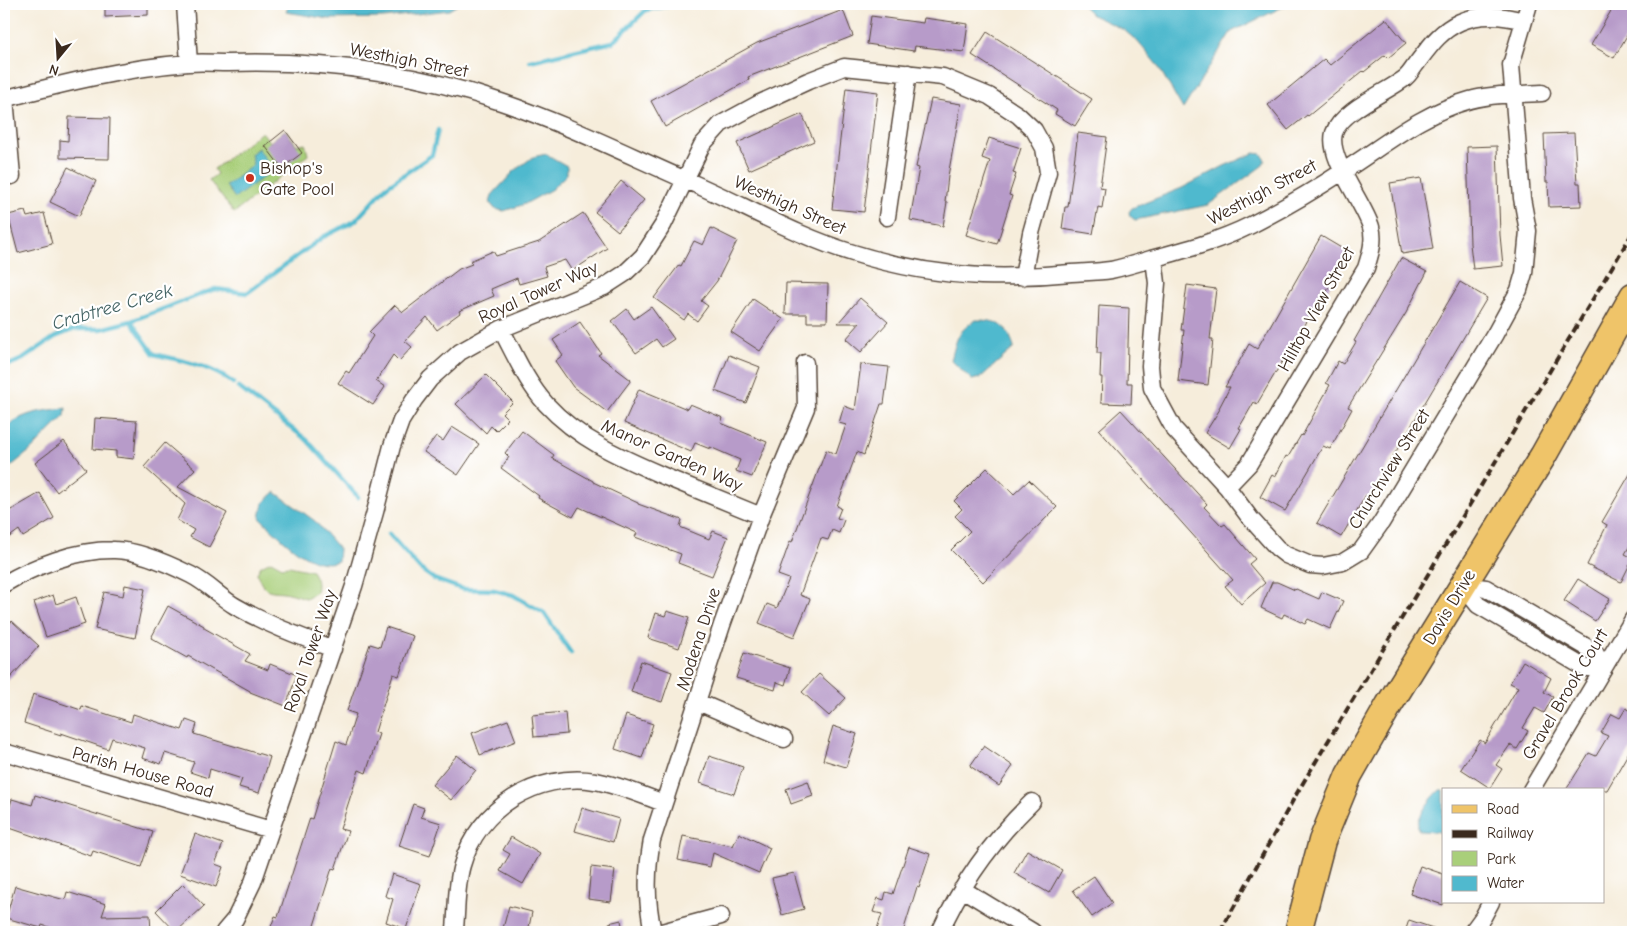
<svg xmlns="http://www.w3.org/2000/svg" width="1637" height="936" viewBox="0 0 1637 936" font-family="'Comic Neue',sans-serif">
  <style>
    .green { fill: #a9cf7a; stroke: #727c4c }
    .water { fill: #50b9ce; stroke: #467276 }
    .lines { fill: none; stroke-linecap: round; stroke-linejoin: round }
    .stream { stroke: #50b9ce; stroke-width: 4.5 }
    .building { fill: #b79bc9 }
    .minor-casing { stroke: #57473a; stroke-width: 19 }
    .primary-casing { stroke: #57473a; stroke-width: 29 }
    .minor { stroke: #fff; stroke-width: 16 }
    .primary { stroke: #efc469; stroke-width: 26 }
    .rail { stroke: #3b2a1e; stroke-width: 4; stroke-dasharray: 8 4; stroke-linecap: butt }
    .poi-dot { fill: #c8321e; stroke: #fff; stroke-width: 2 }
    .labels { text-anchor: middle; stroke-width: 4.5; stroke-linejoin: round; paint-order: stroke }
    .street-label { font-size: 18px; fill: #3b2a1e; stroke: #fff }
    .poi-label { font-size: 18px; fill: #3b2a1e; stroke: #fff; text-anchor: start }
    .water-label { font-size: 19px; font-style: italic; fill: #436364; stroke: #fff }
  </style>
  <rect width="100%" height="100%" fill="#fff"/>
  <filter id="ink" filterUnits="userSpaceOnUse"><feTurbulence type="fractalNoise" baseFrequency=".02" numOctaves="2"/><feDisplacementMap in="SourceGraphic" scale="10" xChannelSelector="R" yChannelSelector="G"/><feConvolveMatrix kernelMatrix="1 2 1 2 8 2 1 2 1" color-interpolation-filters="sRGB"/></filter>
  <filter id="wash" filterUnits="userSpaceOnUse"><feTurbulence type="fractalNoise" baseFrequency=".0096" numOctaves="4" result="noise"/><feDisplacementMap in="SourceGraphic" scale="20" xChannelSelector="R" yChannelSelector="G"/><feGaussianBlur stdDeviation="1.12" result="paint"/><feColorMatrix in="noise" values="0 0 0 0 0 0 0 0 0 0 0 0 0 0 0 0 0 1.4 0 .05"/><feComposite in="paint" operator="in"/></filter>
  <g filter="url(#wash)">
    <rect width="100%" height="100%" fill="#f6eddb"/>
    <path class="green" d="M285 130 297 145 305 143 308 155 234 213 209 180 217 174 214 169 262 132 270 142Z
      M271 561 282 567 289 566 312 571C317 579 318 583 316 592L306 598C300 597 295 594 289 593 271 589 264 596 257 573L261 566Z"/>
    <path class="water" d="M289 4H459L449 10 383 18 329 19 286 12Z
      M1081 4H1289L1231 32 1183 109 1158 66 1138 42 1124 30 1092 15Z
      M258 148 273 170 235 198 226 186 253 165 251 154Z
      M1254 153 1262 154 1265 160 1262 166 1208 205 1135 220 1130 216 1129 212 1132 208 1182 188 1224 166Z
      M546 154 567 166V174L552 189 525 204 504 211 495 209 490 203 492 195 515 170 533 157Z
      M976 320C999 320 1008 325 1014 348L980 378 972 380 951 360C957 339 956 332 976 320Z
      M66 408 65 416 31 450 4 472V429C23 412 41 411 66 408Z
      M275 492 315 521 339 549 338 561C310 572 279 535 260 518L263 503Z
      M1440 790H1443V832L1421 831 1418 829C1416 817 1431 798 1440 790Z"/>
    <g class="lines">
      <path class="stream" d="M530 61 613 42 646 10 678 4
        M131 321 154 354C183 361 209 365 233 383
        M4 367 23 359 55 337 75 329H101L131 321 215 289 247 293 323 237 355 221 386 187 432 155 438 130
        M238 387 307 440 358 497
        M389 534 420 569 434 579 462 589 494 590 513 595 544 613 571 653"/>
    </g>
    <g id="blocks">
      <path class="building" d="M105 4H148V15L105 17Z
        M1615 4H1633V25L1614 58 1591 45Z
        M843 10 853 36 748 77 749 80 665 127 651 101 757 43Z
        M871 16 923 23 924 18 968 24 964 52 915 46 914 51 867 44Z
        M1386 19 1406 43 1388 58 1385 55 1364 72 1363 71 1308 116 1307 115 1288 130 1268 105 1324 59 1330 65Z
        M987 32 1092 99 1075 126 1055 114 1057 110 972 55Z
        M846 88 878 92 864 212 832 209Z
        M931 99 961 104 948 176 945 202H947L943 226 910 220 919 168 916 167Z
        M802 114 814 141 749 170 737 143Z
        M69 117 110 118 109 159 60 158V140L68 141Z
        M285 130 302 153 282 168 265 146Z
        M1078 133 1107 137 1100 187 1105 188 1102 208 1098 207 1093 234 1062 229 1065 207H1068Z
        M1574 133 1577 183H1580L1581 206 1549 207 1548 182H1546L1544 134Z
        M989 138 1021 148 1013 173 1016 174 1009 195 1012 196 997 244 966 235 990 161 982 158Z
        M1497 146 1500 235 1503 266 1473 269 1470 244 1467 147Z
        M68 167 96 181 79 216 50 202Z
        M1421 178 1433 249 1402 254 1390 183Z
        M621 181 644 200 618 231 595 212Z
        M25 211 27 217 44 213 52 244 18 253 8 215Z
        M583 213 607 248 572 271 565 260 544 267 547 276 519 284 517 278 491 289 494 296 459 311 460 313 437 330 427 317 405 341 412 347 399 361 393 355 376 381 385 387 373 405 338 383 346 371 349 373 373 336 369 332 395 305 403 312 459 269 472 264 470 261 493 251 496 256 539 242Z
        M711 228 737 241 717 281 701 301 708 306 697 321 688 314 684 320 654 298 679 265 681 266 694 241 703 245Z
        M1321 236 1348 252 1326 293 1324 291 1257 404 1254 402 1239 428 1241 429 1230 448 1205 433 1220 409 1219 408 1230 387H1225L1249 344 1257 349Z
        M1401 258 1427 272 1406 313 1348 407 1352 409 1330 449 1323 446 1285 511 1260 497 1272 475 1275 477 1286 456 1288 457 1301 435 1302 436 1330 385 1326 383 1338 361 1343 364 1356 342 1354 341Z
        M1460 282 1487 298 1369 497 1366 495 1341 537 1317 523Z
        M786 283 828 284 827 322H807V314H785Z
        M1187 285 1216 289 1210 339H1213L1208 385 1178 381 1184 330H1181Z
        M860 298 888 322 861 352 846 339 860 323H838Z
        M753 299 783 319 760 351 731 332Z
        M1099 306 1129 308 1127 383H1132L1131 404 1101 403 1102 377H1100L1101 353H1097Z
        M651 307 674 339 662 347 656 339 636 353 612 321 627 309 634 319Z
        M580 322 601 353 598 355 631 380 607 412 573 387 555 361 563 355 553 340Z
        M729 355 760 367 746 403 715 391Z
        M861 364 889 367 884 404H881L864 455 857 452 837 506 841 508 837 518 844 520 839 533 832 530 828 540 821 538 800 595 810 599 794 637 759 623 767 604 777 608 789 579 778 575 790 541 792 542 826 450 836 454 846 425 839 423 844 406 855 410Z
        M486 375 513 402 502 413 508 419 496 431 491 426 486 433 456 404Z
        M639 389 687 409 690 404 723 418 721 423 767 442 752 477 736 471 740 460 710 447V449L695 443 691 452 624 423Z
        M1121 410 1207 504 1204 507 1222 526 1225 524 1255 559 1249 564 1265 583 1241 604 1225 586 1233 580 1099 430Z
        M95 418 137 421 134 459 116 457V451L93 449Z
        M452 427 479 444 458 475 424 452 436 436 443 441Z
        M522 431 554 455 552 458 593 481V482L638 503V504L682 520 680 527 709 539 713 531 728 537 712 576 678 563 681 554 635 537 637 533 579 507 573 517 538 498 539 496 501 468 509 457 505 453Z
        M64 441 86 469 57 492 35 463Z
        M165 443 195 469 178 487 227 513 209 547 190 537 194 530 177 520 185 504 144 467Z
        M987 468 1014 494 1029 480 1057 507 983 582 951 550 970 531 955 516 962 509 954 501Z
        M1633 469V540L1625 554 1633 558 1621 582 1587 565 1607 525 1602 522Z
        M40 493 54 518 23 537 19 530 4 541V514Z
        M1578 579 1610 599 1595 621 1564 601Z
        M1272 582H1277L1295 590 1296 589 1319 599 1322 592 1343 601 1330 629 1308 619 1305 624 1284 614 1282 618 1261 608Z
        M125 585 145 589 135 638 95 629 104 592 123 596Z
        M53 595 56 604 76 597 85 624 46 637 34 602Z
        M168 606 204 626V628L250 654 245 661 268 670 270 664 297 675 286 706 250 692V691L188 656 187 658 151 638Z
        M667 611 689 618 679 648 648 638 656 613 665 616Z
        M12 621 39 646 4 685V630Z
        M386 627 413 636 399 676 393 674 375 732 379 734 366 773 359 770 340 829 348 831 335 869 332 868 312 932H269L275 916 278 917 310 818 312 819 336 741 346 745 356 714 347 711 370 644 380 647Z
        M744 653 790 668 785 685 777 682 775 690 736 678Z
        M641 661 672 672 662 702 631 692Z
        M1523 661 1551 678 1544 692 1553 697 1544 713 1535 708 1523 728 1528 731 1517 749 1510 745 1496 765 1502 769 1490 788 1461 769 1480 740 1485 743 1518 687 1510 683Z
        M819 674 846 698 829 716 802 692Z
        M33 694 81 710 82 706 131 722 133 714 182 730 186 720 197 724 194 734 270 757 259 793 239 787 242 779 210 769 208 778 190 772 194 762 165 753 161 764 142 758 145 748 112 738 108 749 61 733V735L24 723Z
        M1626 708 1633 712V745L1607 790H1566L1589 753 1596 756 1608 736 1601 733 1612 714 1620 718Z
        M565 712 567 734 534 737 532 715Z
        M626 715 653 724 642 758 615 749Z
        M508 720 516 741 480 755 472 733Z
        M833 726 857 734 846 767 823 760Z
        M984 746 1013 766 999 786 970 766Z
        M457 755 476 770 451 800 432 785Z
        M709 756 743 767 734 794 700 783Z
        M808 781 813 796 791 804 786 789Z
        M35 795 153 832 141 867 93 851 91 856 4 826 12 799 32 805Z
        M413 804 424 808 421 817 441 823 430 856 399 846Z
        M582 808 619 819 613 842 575 831Z
        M739 833 770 848 759 873 713 853 710 867 678 860 683 836 733 846Z
        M195 834 223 844 215 864 223 867 216 887 180 874Z
        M511 837 540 854 523 884 500 871 510 854 503 850Z
        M909 847 930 854 919 888 917 887 903 932H888L877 929 882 914 873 912 878 898 884 900 886 892 893 894Z
        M1027 850 1062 870 1049 893 1014 873Z
        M1420 866 1443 874V905L1410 894Z
        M591 867 615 870 611 902 588 899Z
        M794 873 804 909 782 915 772 878Z
        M392 874 421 884 406 929 386 922 393 899 385 896Z
        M1094 876 1112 903 1092 917 1073 890Z
        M183 884 204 906 176 932 156 911Z
        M15 886 65 900 67 892 106 904 102 916 150 915 151 932H65L42 925 41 928 6 918Z
        M509 906 532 912 528 932H502Z
        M621 920 623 932H610L609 923Z
        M1409 920 1439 930 1438 932H1405Z"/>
    </g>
  </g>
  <g filter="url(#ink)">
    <use href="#blocks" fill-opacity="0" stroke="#57473a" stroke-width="1"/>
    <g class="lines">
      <defs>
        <path id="minor" d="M185 4 189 63
          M5 98 12 176
          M4 99C64 83 125 68 188 63 201 62 215 63 228 63 321 60 413 72 501 102 563 123 622 152 681 178 739 202 793 235 853 253 895 266 938 274 981 276 1011 277 1041 276 1071 273 1084 272 1098 272 1111 270 1124 267 1138 263 1151 259 1185 250 1219 241 1251 225 1282 209 1313 191 1342 172 1385 145 1420 114 1470 100 1493 94 1518 94 1542 93
          M887 217 908 73
          M1154 259 1157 283 1150 366 1152 388 1174 429 1227 487 1250 518 1277 548 1286 555 1310 565 1323 566 1343 562 1361 551 1381 523 1495 334 1519 290 1524 273 1528 231 1522 198 1511 65 1529 4
          M501 329C515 355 527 383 546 404 579 440 622 458 666 477 697 490 729 503 761 516
          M1227 487 1249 464 1366 268C1370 255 1375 241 1371 227 1364 203 1327 158 1334 133 1341 111 1387 92 1405 78 1410 74 1413 68 1417 63 1430 46 1440 31 1460 22 1481 13 1502 15 1523 21
          M4 584C34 566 76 550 112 550 135 549 171 565 191 575 207 583 220 597 235 606 266 624 299 636 333 649
          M1462 585 1486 588 1510 602 1595 652 1603 668H1585L1478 605Z
          M698 702 784 739
          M4 752 271 830
          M1531 790 1633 619
          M962 889 1033 932
          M455 929C457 908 456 885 462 865 478 808 537 772 595 781 619 785 641 795 664 803
          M224 932 235 919 253 882 354 586 375 512 392 446 401 421 414 400 430 379 460 352 501 329 604 287 624 274 643 256 663 225 702 145 721 124 758 104 808 81 844 67 943 77 989 96 1018 115 1034 130 1044 148 1048 172 1031 233 1023 277
          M653 932C646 899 646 873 652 840L722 625 761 516 806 408 805 363
          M662 932 721 916
          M940 932C962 882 993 840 1032 802
          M1472 932 1483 917 1491 902"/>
        <path id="primary" d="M1298 932 1322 841 1349 775 1389 705 1543 456 1633 296"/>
      </defs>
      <use href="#minor" class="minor-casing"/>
      <use href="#primary" class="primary-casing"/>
      <use href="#minor" class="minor"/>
      <use href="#primary" class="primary"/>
      <path class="rail" d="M1220 932 1297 793 1633 232"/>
    </g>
  </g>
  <circle class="poi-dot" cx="250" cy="178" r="5"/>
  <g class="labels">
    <g class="street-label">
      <text transform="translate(409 60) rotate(11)" y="6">Westhigh Street</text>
      <text transform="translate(1262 192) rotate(-28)" y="6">Westhigh Street</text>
      <text transform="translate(790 205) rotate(24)" y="6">Westhigh Street</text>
      <text transform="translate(538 292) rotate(-24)" y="6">Royal Tower Way</text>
      <text transform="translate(1316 309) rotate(-61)" y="6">Hilltop View Street</text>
      <text transform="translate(672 455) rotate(24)" y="6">Manor Garden Way</text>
      <text transform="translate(1389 469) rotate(-58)" y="6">Churchview Street</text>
      <text transform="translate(1449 607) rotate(-59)" y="6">Davis Drive</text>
      <text transform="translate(698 639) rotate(-72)" y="6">Modena Drive</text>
      <text transform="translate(310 651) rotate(-71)" y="6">Royal Tower Way</text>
      <text transform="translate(1565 694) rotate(-59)" y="6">Gravel Brook Court</text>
      <text transform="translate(143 772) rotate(16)" y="6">Parish House Road</text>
    </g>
    <g class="poi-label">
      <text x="260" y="174">Bishop's<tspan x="260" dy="21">Gate Pool</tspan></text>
    </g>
    <g class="water-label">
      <text transform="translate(112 306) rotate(-16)" y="7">Crabtree Creek</text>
    </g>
  </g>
  <rect width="1637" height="936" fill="none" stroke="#fff" stroke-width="20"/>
  <rect x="1442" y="788" width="162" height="115" fill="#ffffff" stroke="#b1aaa5"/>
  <rect x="1452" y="805" width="25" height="8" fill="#efc469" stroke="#b1aaa5"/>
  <text x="1487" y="814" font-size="15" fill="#3b2a1e">Road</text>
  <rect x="1452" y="830" width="25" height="8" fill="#3b2a1e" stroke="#b1aaa5"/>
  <text x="1487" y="838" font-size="15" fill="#3b2a1e">Railway</text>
  <rect x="1452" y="851" width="25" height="15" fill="#a9cf7a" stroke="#b1aaa5"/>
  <text x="1487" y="864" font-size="15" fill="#3b2a1e">Park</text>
  <rect x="1452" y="876" width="25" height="15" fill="#50b9ce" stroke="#b1aaa5"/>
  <text x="1487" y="888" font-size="15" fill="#3b2a1e">Water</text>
  <g transform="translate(58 58) rotate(198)" stroke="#ffffff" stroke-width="4" paint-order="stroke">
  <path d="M0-4L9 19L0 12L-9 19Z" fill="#3b2a1e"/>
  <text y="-8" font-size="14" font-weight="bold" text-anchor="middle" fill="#3b2a1e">N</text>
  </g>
</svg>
